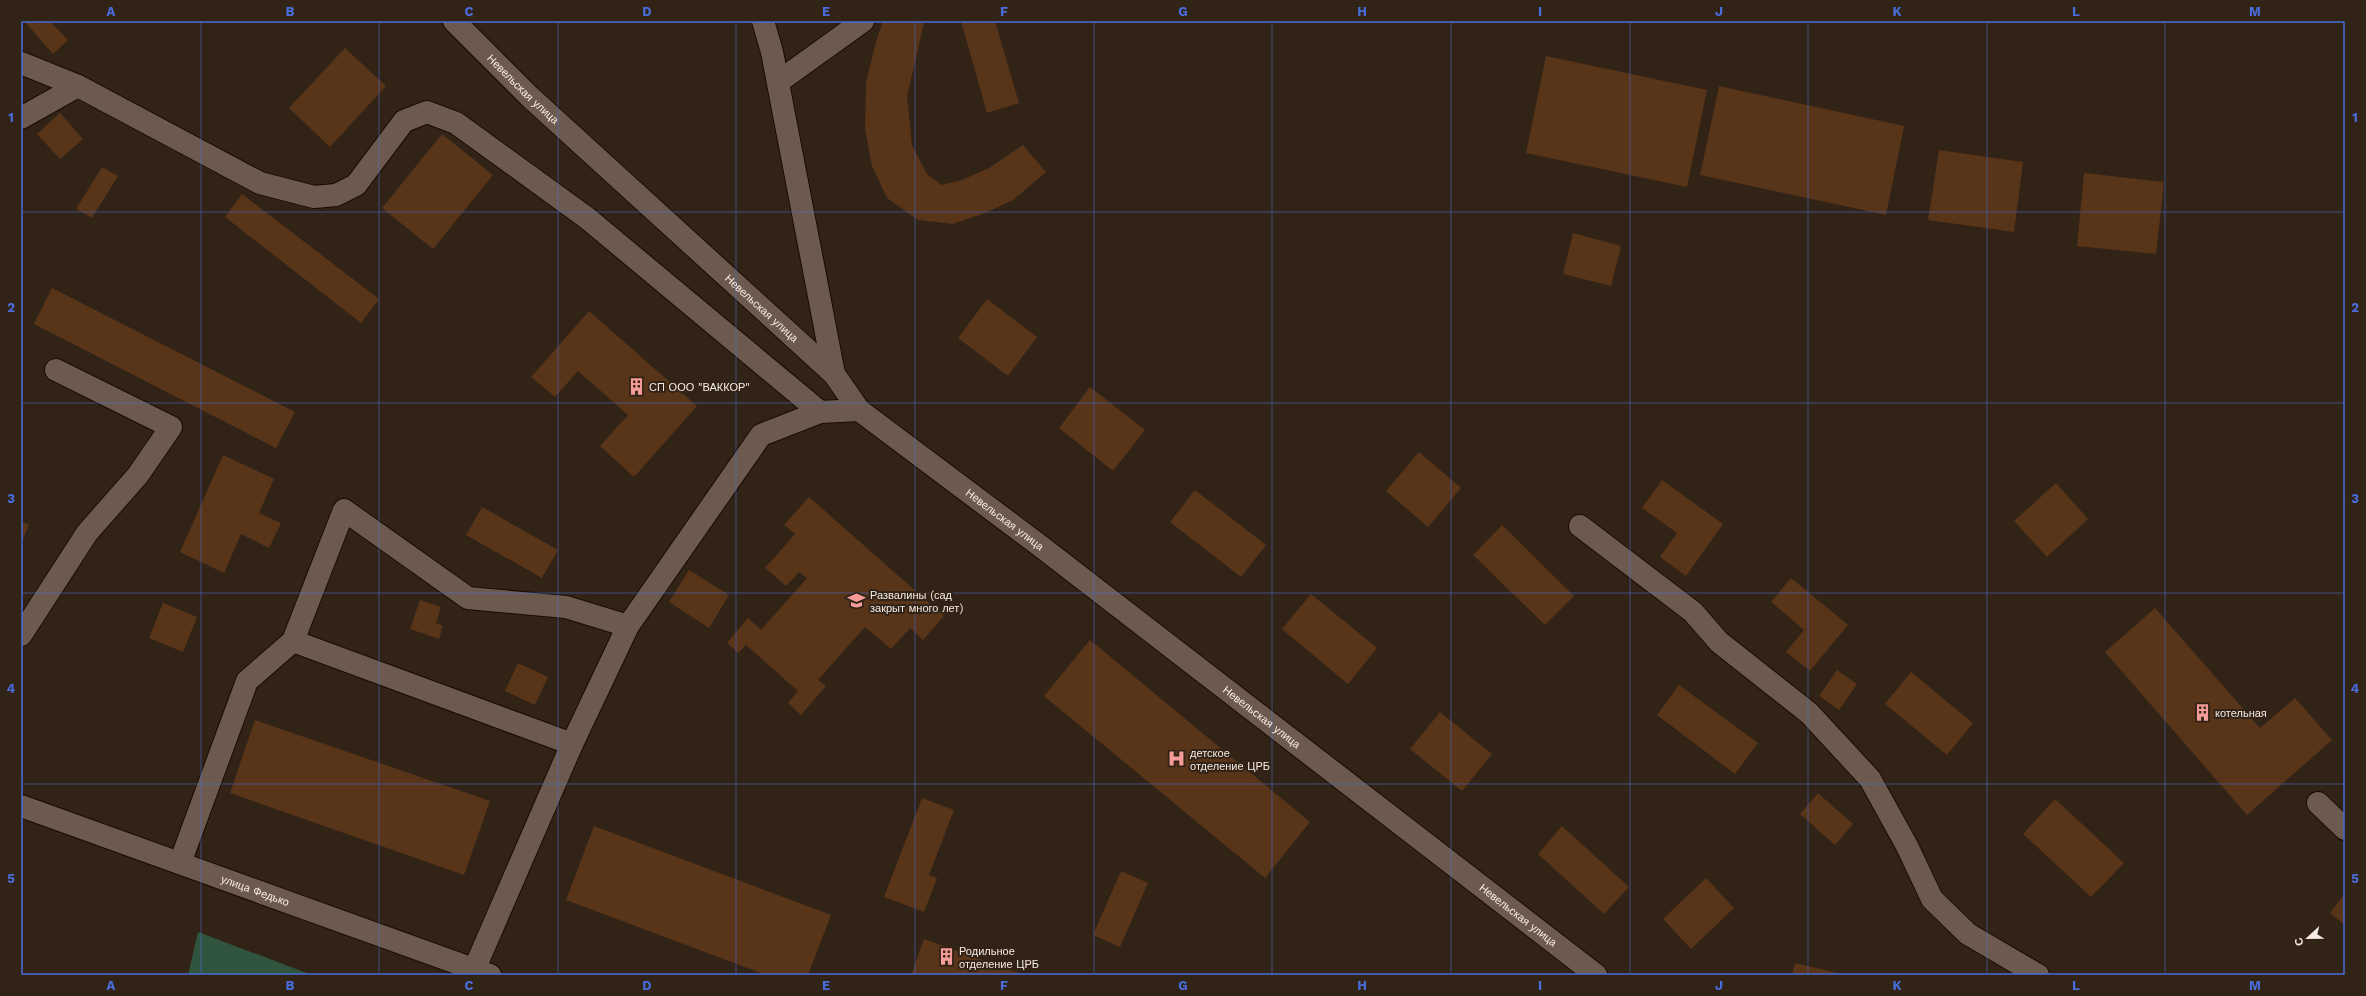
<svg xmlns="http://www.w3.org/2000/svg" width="2366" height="996" viewBox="0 0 2366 996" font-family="'Work Sans',sans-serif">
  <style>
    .green { fill: #31543f }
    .building { fill: #583419 }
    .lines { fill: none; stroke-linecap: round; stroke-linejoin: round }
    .minor-casing { stroke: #1a0c03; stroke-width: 24 }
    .minor { stroke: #6d5a4e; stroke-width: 22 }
    .grid { fill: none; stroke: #486dda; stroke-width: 1; stroke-opacity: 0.55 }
    .labels { text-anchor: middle; stroke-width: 4; stroke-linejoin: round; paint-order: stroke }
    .street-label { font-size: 11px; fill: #f6ebe4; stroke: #322317 }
    .poi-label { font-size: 11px; fill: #f6ebe4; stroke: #322317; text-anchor: start }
    .neatline { fill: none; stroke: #486dda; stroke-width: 1.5 }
    .grid-label { font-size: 13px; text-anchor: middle; font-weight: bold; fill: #486dda }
  </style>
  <rect width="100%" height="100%" fill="#322317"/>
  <path class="green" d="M198 932 312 975H188Z"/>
  <path class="building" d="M24 21H50L68 40 53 54Z
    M883 21 924 23 907 96 912 145 927 174 941 185 962 180 989 168 1023 145 1046 172 1013 200 985 213 953 224 918 220 887 198 872 166 865 129 866 83 875 45Z
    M961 21H995L1019 103 987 113Z
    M345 48 386 86 330 147 289 108Z
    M1546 56 1707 90 1687 187 1526 153Z
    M1719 86 1904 126 1886 215 1700 175Z
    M60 113 83 139 60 159 37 134Z
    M442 134 493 175 433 249 382 208Z
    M1939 150 2023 162 2014 232 1928 220Z
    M102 167 118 176 92 218 76 209Z
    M2084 173 2164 182 2156 254 2077 246Z
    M242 194 379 299 361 323 225 217Z
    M1573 233 1621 246 1611 286 1563 274Z
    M52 288 295 412 276 448 34 324Z
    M987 299 1037 337 1008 376 958 338Z
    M589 311 697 406 634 477 600 446 628 415 578 371 555 397 531 377Z
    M1090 387 1145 430 1113 471 1059 428Z
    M1419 452 1461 488 1428 527 1386 491Z
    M223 455 274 479 259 513 281 523 269 548 241 534 224 573 180 552Z
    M1662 480 1723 524 1686 576 1660 557 1677 533 1642 508Z
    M2056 483 2088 519 2047 557 2014 521Z
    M1195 490 1266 545 1241 577 1170 522Z
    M809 497 944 616 923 640 910 628 891 649 865 627 818 680 826 686 801 715 788 703 798 691 746 645 738 653 727 643 748 618 761 630 807 578 799 572 786 586 765 568 795 534 784 525Z
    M482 507 558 550 542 578 466 535Z
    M21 521 29 525 21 543Z
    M1502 525 1574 596 1545 625 1473 555Z
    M689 570 729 595 709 628 669 602Z
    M1791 578 1848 625 1810 671 1786 652 1804 630 1771 602Z
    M1311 594 1377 648 1348 684 1282 629Z
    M420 600 441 607 436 623 443 626 439 639 410 629Z
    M163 603 197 617 183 652 149 638Z
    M2155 608 2260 728 2295 698 2332 740 2247 815 2105 652Z
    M1090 640 1310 822 1265 878 1044 696Z
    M518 663 548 677 535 705 505 691Z
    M1837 670 1857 684 1839 710 1819 696Z
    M1911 672 1973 723 1947 755 1885 704Z
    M1679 685 1758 743 1735 774 1657 715Z
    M1440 712 1492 754 1462 791 1410 749Z
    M255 720 490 801 464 875 230 793Z
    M1818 793 1853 824 1835 845 1800 814Z
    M922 798 954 810 929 875 937 878 924 912 884 897Z
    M2055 799 2124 863 2091 897 2023 834Z
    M594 826 831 915 808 975H766L566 900Z
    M1562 826 1629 887 1604 914 1538 854Z
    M1121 871 1148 883 1120 947 1093 935Z
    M1706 878 1734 908 1691 949 1663 919Z
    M2345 893V925L2330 913Z
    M924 939 1024 975H911Z
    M1795 963 1842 974V975H1792Z"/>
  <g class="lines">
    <defs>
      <g id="minor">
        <path id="s1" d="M454 21 530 97 834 374 859 410 1039 545 1596 975"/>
        <path d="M763 21 772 52 834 374"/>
        <path d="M21 63 78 86 260 183 314 197 336 195 356 185 404 121 427 112 456 123 587 218 820 412"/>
        <path d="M778 82 863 21"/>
        <path d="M21 118 78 86"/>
        <path d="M1580 526 1693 612 1719 642 1809 713 1870 779 1907 846 1932 899 1968 934 2038 975"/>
        <path d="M21 635 87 533 138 475 171 427 56 370"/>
        <path d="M293 641 344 510 468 598 566 607 628 626"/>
        <path d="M2318 803 2345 829"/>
        <path id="s2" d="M21 806 490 975"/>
        <path d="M180 863 247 681 293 641 572 744"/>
        <path d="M474 970 572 744 628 626 761 435 820 412 859 410"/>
      </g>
    </defs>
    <use href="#minor" class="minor-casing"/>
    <use href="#minor" class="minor"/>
  </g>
  <path class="grid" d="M201 21V975M379 21V975M558 21V975M736 21V975M915 21V975M1094 21V975M1272 21V975M1451 21V975M1630 21V975M1808 21V975M1987 21V975M2165 21V975M21 212H2345M21 403H2345M21 593H2345M21 784H2345"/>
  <defs>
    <symbol id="building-bare" viewBox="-9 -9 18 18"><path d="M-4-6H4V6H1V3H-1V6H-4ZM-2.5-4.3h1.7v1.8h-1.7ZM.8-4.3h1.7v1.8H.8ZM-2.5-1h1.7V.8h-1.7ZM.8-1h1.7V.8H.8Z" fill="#f59b98" stroke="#322317" stroke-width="2.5" paint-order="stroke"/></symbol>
    <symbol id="school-bare" viewBox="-9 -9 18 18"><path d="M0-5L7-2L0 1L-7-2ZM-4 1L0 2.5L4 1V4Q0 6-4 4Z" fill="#f59b98" stroke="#322317" stroke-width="2.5" paint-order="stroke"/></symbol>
    <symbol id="hospital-bare" viewBox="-9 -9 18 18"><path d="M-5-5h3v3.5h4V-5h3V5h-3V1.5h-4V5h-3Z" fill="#f59b98" stroke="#322317" stroke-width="2.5" paint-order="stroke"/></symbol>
  </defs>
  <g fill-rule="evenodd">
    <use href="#building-bare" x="624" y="374" width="25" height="25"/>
    <use href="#school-bare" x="844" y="588" width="25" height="25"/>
    <use href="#building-bare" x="2190" y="700" width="25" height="25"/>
    <use href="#hospital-bare" x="1164" y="746" width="25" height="25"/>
    <use href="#building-bare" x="934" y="944" width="25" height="25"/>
  </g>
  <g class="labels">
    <g class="street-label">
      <text dy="4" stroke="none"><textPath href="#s1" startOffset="97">Невельская улица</textPath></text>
      <text dy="4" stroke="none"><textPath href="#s1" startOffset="421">Невельская улица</textPath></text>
      <text dy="4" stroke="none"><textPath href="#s1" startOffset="745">Невельская улица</textPath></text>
      <text dy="4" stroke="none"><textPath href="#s1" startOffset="1069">Невельская улица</textPath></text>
      <text dy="4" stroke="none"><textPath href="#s2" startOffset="249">улица Федько</textPath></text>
      <text dy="4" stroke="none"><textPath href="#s1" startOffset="1393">Невельская улица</textPath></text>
    </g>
    <g class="poi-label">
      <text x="649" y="391">СП ООО "ВАККОР"</text>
      <text x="870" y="599">Развалины (сад<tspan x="870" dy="13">закрыт много лет)</tspan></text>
      <text x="2215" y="717">котельная</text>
      <text x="1190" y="757">детское<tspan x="1190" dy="13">отделение ЦРБ</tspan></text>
      <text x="959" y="955">Родильное<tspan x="959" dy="13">отделение ЦРБ</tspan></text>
    </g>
  </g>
  <rect width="2366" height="996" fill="none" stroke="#322317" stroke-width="44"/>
  <g transform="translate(2308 938) rotate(248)" stroke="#322317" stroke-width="3" paint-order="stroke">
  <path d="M0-3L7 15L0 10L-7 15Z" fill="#f6ebe4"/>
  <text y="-6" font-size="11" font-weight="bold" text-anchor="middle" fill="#f6ebe4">С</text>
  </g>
  <rect x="22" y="22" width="2322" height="952" class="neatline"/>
  <g class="grid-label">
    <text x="111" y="16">A</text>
    <text x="290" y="16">B</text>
    <text x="469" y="16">C</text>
    <text x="647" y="16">D</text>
    <text x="826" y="16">E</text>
    <text x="1004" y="16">F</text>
    <text x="1183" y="16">G</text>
    <text x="1362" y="16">H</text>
    <text x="1540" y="16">I</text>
    <text x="1719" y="16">J</text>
    <text x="1897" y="16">K</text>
    <text x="2076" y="16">L</text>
    <text x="2255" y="16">M</text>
    <text x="11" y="122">1</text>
    <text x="2355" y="122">1</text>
    <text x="11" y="312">2</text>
    <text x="2355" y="312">2</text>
    <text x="11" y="503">3</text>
    <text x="2355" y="503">3</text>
    <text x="11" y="693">4</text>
    <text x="2355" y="693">4</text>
    <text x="11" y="883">5</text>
    <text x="2355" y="883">5</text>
    <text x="111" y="990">A</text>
    <text x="290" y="990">B</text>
    <text x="469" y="990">C</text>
    <text x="647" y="990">D</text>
    <text x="826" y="990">E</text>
    <text x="1004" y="990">F</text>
    <text x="1183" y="990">G</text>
    <text x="1362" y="990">H</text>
    <text x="1540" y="990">I</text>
    <text x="1719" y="990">J</text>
    <text x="1897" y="990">K</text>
    <text x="2076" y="990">L</text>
    <text x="2255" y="990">M</text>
  </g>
</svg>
